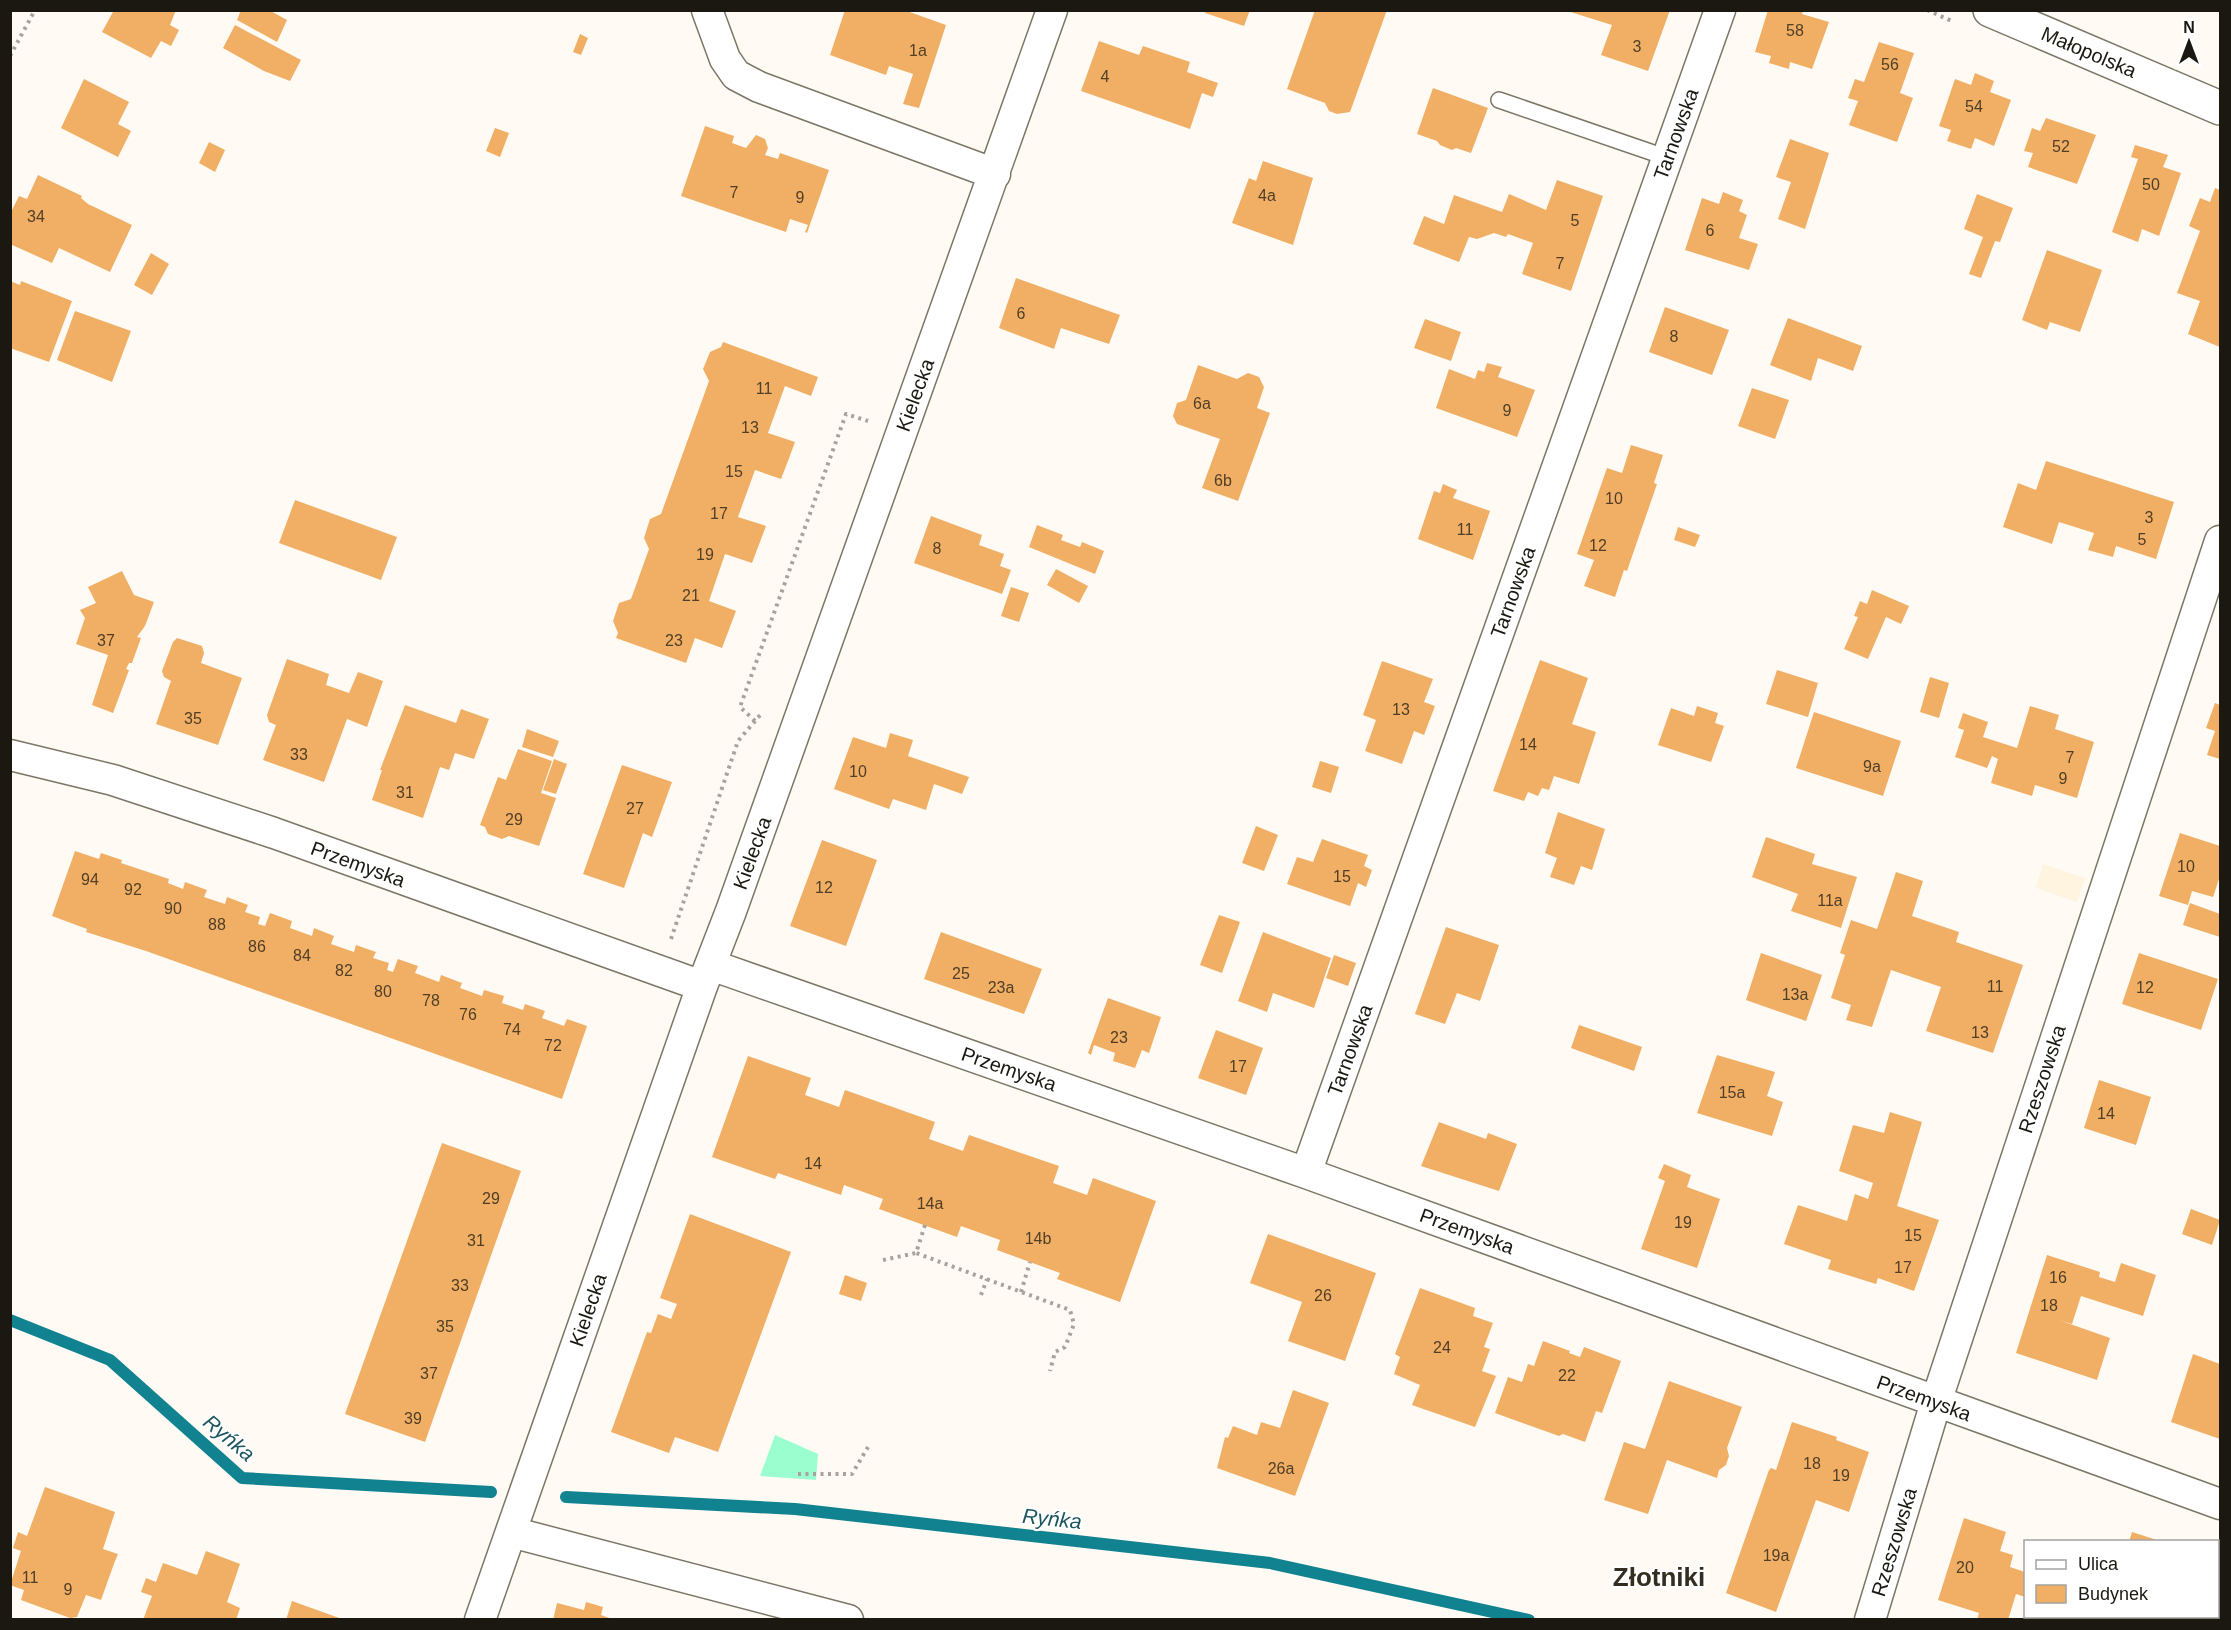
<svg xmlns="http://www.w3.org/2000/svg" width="2231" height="1630" viewBox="0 0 2231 1630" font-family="Arial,sans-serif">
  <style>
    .built { fill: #fef4e0 }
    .green { fill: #9afecf }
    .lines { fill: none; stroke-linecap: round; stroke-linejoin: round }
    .stream { stroke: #118290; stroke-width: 12 }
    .building { fill: #f1af65 }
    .service-casing { stroke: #7d7666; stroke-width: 18 }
    .minor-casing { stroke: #7d7666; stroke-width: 33 }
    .tertiary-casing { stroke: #7d7666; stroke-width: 36 }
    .path { stroke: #a8a49d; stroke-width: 4; stroke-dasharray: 3 4.5; stroke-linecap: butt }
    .service { stroke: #fff; stroke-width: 15 }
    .minor { stroke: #fff; stroke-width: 30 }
    .tertiary { stroke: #fff; stroke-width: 33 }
    .labels { text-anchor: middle; stroke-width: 4.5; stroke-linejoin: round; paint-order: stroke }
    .number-label { font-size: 16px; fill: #503e26 }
    .street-label { font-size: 20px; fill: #1b1811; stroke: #fff }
    .water-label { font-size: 21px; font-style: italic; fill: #1d565f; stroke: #fff }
    .district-label { font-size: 26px; font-weight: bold; fill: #342e20; stroke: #fff }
  </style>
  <rect width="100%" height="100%" fill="#fffbf4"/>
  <path class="built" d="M2043 864 2085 878 2077 902 2036 888Z"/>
  <path class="green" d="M775 1435 818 1454 816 1480 760 1476Z"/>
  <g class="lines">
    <path class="stream" d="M10 1320 110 1360 242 1478 491 1492
      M566 1497 795 1509 1270 1563 1529 1620"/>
  </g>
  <path class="building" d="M114 10H176L170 25 179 30 171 46 161 41 151 58 102 32Z
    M241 10H269L287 20 277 42 237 20Z
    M845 10H904L946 25 919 108 903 104 913 74 889 66 886 75 830 55Z
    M1206 10H1250L1244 26 1205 13Z
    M1315 10H1387L1350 112 1337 114 1329 111 1325 103 1287 89Z
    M1564 10H1670L1648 71 1601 55 1612 25Z
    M1768 10H1803L1802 14 1829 22 1812 69 1790 62 1789 69 1769 63 1771 56 1755 52Z
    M235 25 301 60 290 81 264 71 223 48Z
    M580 34 588 38 581 55 573 52Z
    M1099 41 1139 55 1143 46 1190 62 1187 72 1218 83 1213 97 1202 93 1190 129 1081 91Z
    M1879 42 1914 53 1900 93 1913 98 1897 142 1849 125 1858 101 1848 98 1855 79 1864 82Z
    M1975 73 1994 81 1990 92 2011 100 1994 146 1975 138 1971 149 1947 141 1951 130 1939 126 1955 79 1971 85Z
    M84 79 129 102 118 124 131 131 118 157 61 128Z
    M1433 88 1488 108 1471 153 1456 148 1452 150 1440 145 1437 141 1417 134Z
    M2046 118 2096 135 2077 184 2028 167 2033 153 2024 151 2032 128 2040 131Z
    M705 126 734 136 732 143 746 148 756 135 765 139 768 148 765 155 778 159 780 153 829 170 807 233 805 232 808 225 790 219 786 232 681 196Z
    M495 128 509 133 500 157 486 151Z
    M1790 139 1829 153 1805 229 1778 219 1791 182 1776 177Z
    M209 142 225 150 215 172 199 163Z
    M2135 145 2168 155 2163 167 2181 173 2159 236 2142 229 2138 242 2112 232 2138 159 2131 157Z
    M1263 161 1313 178 1293 245 1232 223 1249 178 1256 181Z
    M38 175 82 196 81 198 88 204 132 225 110 272 59 248 52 263 10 244V214L19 196 27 199Z
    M1557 180 1603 196 1571 291 1522 274 1533 243 1508 234 1506 237 1494 233 1477 239 1469 237 1459 262 1413 244 1424 216 1444 224 1454 195 1502 212 1509 194 1546 210Z
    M2215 188 2220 190V347L2188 334 2200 301 2177 293 2200 231 2189 226 2200 198 2210 202Z
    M1723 192 1743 200 1739 211 1747 215 1739 238 1758 244 1749 270 1685 250 1702 198 1719 204Z
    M1977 194 2013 208 2000 242 1995 241 1981 278 1969 274 1983 237 1964 229Z
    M2047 250 2102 270 2080 332 2050 322 2047 330 2022 320Z
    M151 253 169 264 152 295 134 285Z
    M1016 278 1120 315 1109 344 1061 328 1054 349 999 328Z
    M10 281 20 285 21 281 72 301 49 362 10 348Z
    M1665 307 1729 330 1712 375 1649 352Z
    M75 311 131 331 112 382 57 360Z
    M1788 318 1862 346 1853 371 1818 358 1811 381 1770 365Z
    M1425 319 1461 332 1451 361 1414 348Z
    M723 342 818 377 811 396 785 386 768 433 795 442 788 461 781 479 755 470 738 517 766 526 752 563 725 554 709 601 736 611 722 648 695 638 686 663 616 638 618 633 613 621 619 603 631 599 649 549 644 538 650 519 661 514 709 381 703 369 710 352 721 347Z
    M1487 363 1502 367 1498 377 1535 390 1517 437 1436 408 1449 369 1475 379 1478 370 1484 372Z
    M1198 365 1237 379 1248 373 1259 377 1264 387 1257 408 1270 413 1238 501 1202 488 1220 439 1177 424 1173 416 1177 403 1186 400Z
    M1752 388 1789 400 1775 439 1738 426Z
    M1631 445 1663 455 1654 483 1657 484 1627 571 1624 570 1615 597 1584 586 1594 560 1577 554 1607 468 1622 473Z
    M2046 461 2174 502 2156 559 2116 546 2113 557 2088 550 2094 533 2059 522 2052 544 2003 527 2018 483 2036 490Z
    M1443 484 1457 490 1453 498 1490 511 1473 560 1418 539 1434 491 1440 493Z
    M295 500 397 537 381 580 279 543Z
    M931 516 982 535 979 545 1004 554 1000 566 1011 570 1002 594 914 563Z
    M1037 525 1063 535 1061 540 1080 547 1082 542 1104 551 1095 574 1029 547Z
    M1678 527 1700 535 1695 547 1674 540Z
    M1056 569 1088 586 1079 603 1047 585Z
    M122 571 134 595 154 602 145 626 137 637 141 638 132 663H129L126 669 129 670 113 713 92 705 108 655 76 644 85 618 80 610 96 603 88 587Z
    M1011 587 1029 593 1019 622 1001 616Z
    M1872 590 1909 606 1901 624 1886 617 1868 659 1844 649 1858 617 1854 616 1860 601 1867 604Z
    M177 638 202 646 204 653 201 663 242 678 218 745 156 724 171 681 164 677 162 671 173 642Z
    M287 659 329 674 326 685 349 693 358 672 383 681 367 727 347 719 324 782 263 760 276 725 269 722 267 715Z
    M1540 660 1588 678 1572 724 1596 732 1579 784 1554 776 1549 790 1542 788 1538 796 1528 792 1524 801 1493 791Z
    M1382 661 1433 679 1424 702 1435 706 1424 735 1414 731 1402 764 1365 751 1376 720 1363 715Z
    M1777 670 1818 683 1808 717 1766 704Z
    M1930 677 1949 683 1939 718 1920 712Z
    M2215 703 2220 705V759L2207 755 2215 731 2206 728Z
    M405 705 456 723 461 709 489 719 474 759 455 753 449 770 440 767 423 818 372 800 382 770H380Z
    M1697 706 1718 713 1715 723 1724 726 1711 762 1658 745 1671 708 1694 716Z
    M2030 706 2059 715 2055 729 2094 742 2077 798 2035 785 2032 796 1991 783 1998 759 1992 756 1987 768 1955 757 1964 730 1958 728 1963 713 1988 722 1983 737 2017 748Z
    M1814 712 1901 741 1883 796 1796 768Z
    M527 729 559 741 553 757 522 747Z
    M890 733 913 740 908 756 969 777 962 794 934 784 926 810 893 799 889 809 834 789 853 737 886 748Z
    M518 749 552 761 541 793 556 798 539 846 509 836 502 839 488 834 485 827 480 825 498 777 506 780Z
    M554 759 567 764 556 794 543 790Z
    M1320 761 1339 767 1331 793 1312 787Z
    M622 765 672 782 652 837 643 833 624 888 583 874Z
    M1558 812 1605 829 1592 870 1581 866 1574 885 1550 877 1557 858 1545 853Z
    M1256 826 1278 835 1264 871 1242 863Z
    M2180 833 2220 846V876L2213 897 2192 891 2188 905 2159 896Z
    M1766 837 1815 854 1812 864 1857 877 1841 928 1791 911 1798 894 1752 877Z
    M1322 839 1368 855 1364 866 1372 870 1366 887 1358 883 1350 906 1287 884 1297 857 1313 862Z
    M822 840 877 860 846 946 790 926Z
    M75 851 99 859 101 853 122 860 121 863 169 879 168 883 183 889 185 882 207 890 204 897 225 904 227 897 248 905 245 912 260 917 258 924 265 926 270 913 292 921 290 928 312 936 314 928 334 936 331 944 354 952 356 945 376 952 373 958 389 963 387 970 393 972 398 959 418 966 415 973 439 982 441 975 462 983 460 988 482 996 484 990 504 996 502 1003 523 1010 525 1004 545 1011 542 1018 564 1026 567 1019 587 1026 562 1099 146 951 86 932 87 929 52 916Z
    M1896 872 1923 881 1912 916 1959 932 1956 942 2023 965 1993 1053 1926 1031 1941 987 1891 970 1872 1027 1846 1020 1851 1005 1831 998 1845 955 1840 953 1851 920 1877 929Z
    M2190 903 2220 914V937L2183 925Z
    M1219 915 1240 922 1222 973 1200 965Z
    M1446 927 1499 945 1480 1001 1457 993 1445 1024 1415 1014Z
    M941 932 1042 969 1024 1014 924 979Z
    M1263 932 1331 958 1314 1008 1273 993 1267 1012 1238 1001Z
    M1761 953 1822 975 1806 1021 1746 1000Z
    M2139 953 2218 979 2201 1030 2122 1004Z
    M1334 955 1356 963 1348 986 1326 978Z
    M1108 998 1161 1017 1149 1053 1142 1050 1135 1068 1113 1061 1115 1053 1094 1045 1091 1055 1088 1053Z
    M1579 1025 1642 1047 1634 1071 1571 1048Z
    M1216 1030 1263 1048 1246 1095 1198 1078Z
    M1717 1055 1775 1072 1767 1096 1783 1102 1772 1136 1697 1113Z
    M748 1056 811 1078 805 1095 839 1107 845 1090 935 1122 929 1139 963 1151 969 1135 1059 1166 1053 1183 1087 1195 1093 1178 1156 1201 1120 1302 1057 1279 1060 1273 997 1250 1000 1240 961 1226 957 1237 879 1209 883 1199 844 1185 841 1195 778 1173 775 1179 712 1157Z
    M2099 1080 2151 1097 2136 1145 2084 1128Z
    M1890 1112 1922 1122 1897 1206 1939 1220 1914 1291 1878 1278 1876 1284 1828 1269 1831 1260 1784 1244 1798 1205 1847 1221 1855 1194 1868 1199 1873 1183 1839 1171 1853 1125 1884 1133Z
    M1439 1122 1486 1139 1488 1133 1517 1144 1499 1191 1421 1166Z
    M442 1143 521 1171 425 1442 345 1414Z
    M1664 1164 1691 1175 1687 1187 1720 1199 1697 1268 1641 1249 1665 1181 1658 1178Z
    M2191 1209 2220 1220 2212 1245 2182 1234Z
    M690 1214 791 1252 718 1452 675 1437 669 1453 611 1432 647 1332 651 1333 658 1314 671 1319 677 1304 660 1298Z
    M1268 1234 1376 1273 1345 1361 1288 1341 1302 1302 1250 1283Z
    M2047 1255 2100 1272 2099 1277 2115 1282 2121 1263 2156 1275 2143 1316 2081 1296 2072 1324 2059 1320 2110 1338 2097 1380 2016 1353Z
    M845 1275 867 1283 861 1301 839 1294Z
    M1420 1288 1475 1308 1473 1316 1493 1323 1484 1347 1490 1349 1482 1371 1496 1376 1475 1427 1412 1405 1420 1385 1394 1374 1400 1357 1395 1354Z
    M1543 1341 1570 1351 1569 1353 1580 1357 1584 1347 1621 1361 1602 1413 1596 1411 1585 1442 1563 1434 1559 1436 1495 1413 1508 1377 1522 1382 1528 1364 1534 1366Z
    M2193 1354 2220 1364V1439L2171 1422Z
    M1669 1381 1742 1407 1727 1448 1729 1456 1726 1465 1719 1470 1717 1478 1667 1460 1648 1514 1604 1500 1624 1442 1645 1449Z
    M1293 1390 1329 1403 1295 1496 1217 1468 1225 1437 1228 1438 1233 1426 1257 1435 1261 1422 1280 1428Z
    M1792 1422 1837 1437 1836 1440 1869 1452 1849 1512 1816 1500 1776 1612 1726 1593 1769 1470 1771 1468 1776 1470Z
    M45 1487 115 1512 103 1549 118 1554 115 1561 101 1600 86 1595 77 1617 70 1618 21 1600 24 1590 10 1585 21 1551 13 1548 18 1532 27 1536Z
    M1964 1518 2006 1532 2000 1551 2013 1555 2010 1567 2025 1572V1597L2016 1594 2008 1620H1977L1979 1613 1938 1600Z
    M2132 1532 2160 1541V1542H2129Z
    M206 1551 240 1564 227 1602 240 1608 236 1620H143L152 1596 141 1592 146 1578 156 1582 163 1563 197 1575Z
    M292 1601 342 1619V1620H286Z
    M586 1602 603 1607 601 1615 615 1620H553L557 1603 584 1610Z
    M2056 1617H2089L2088 1620H2055Z"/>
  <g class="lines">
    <defs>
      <path id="service" d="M1499 100 1668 158"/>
      <path id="minor" d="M707 10 725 59 736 75 759 87 995 174
        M10 755 113 780 274 833 702 986
        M711 965 1306 1173 2220 1504
        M1306 1173 1720 10
        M511 1532 848 1620
        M480 1620 702 986 731 911 1052 10
        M1870 1620 1936 1402 2220 541"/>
      <path id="tertiary" d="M1990 10 2220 108"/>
    </defs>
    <use href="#service" class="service-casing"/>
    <use href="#minor" class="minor-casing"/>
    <use href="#tertiary" class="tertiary-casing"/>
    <path class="path" d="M1927 10 1954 22
      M10 56 35 10
      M755 721 740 707 846 414 868 421
      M671 939 738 741 761 714
      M925 1225 916 1253 1070 1310 1074 1324 1065 1347 1055 1352 1050 1371
      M883 1260 916 1253
      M1021 1292 1030 1262
      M981 1295 987 1279
      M798 1474H852L868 1447"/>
    <use href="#service" class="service"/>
    <use href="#minor" class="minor"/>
    <use href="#tertiary" class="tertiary"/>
  </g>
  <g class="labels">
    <g class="number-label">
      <text x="1795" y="36">58</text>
      <text x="1637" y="52">3</text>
      <text x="918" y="56">1a</text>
      <text x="1890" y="70">56</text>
      <text x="1105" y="82">4</text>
      <text x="1974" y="112">54</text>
      <text x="2061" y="152">52</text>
      <text x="2151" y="190">50</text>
      <text x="734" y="198">7</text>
      <text x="1267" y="201">4a</text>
      <text x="800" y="203">9</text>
      <text x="36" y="222">34</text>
      <text x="1575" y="226">5</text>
      <text x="1710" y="236">6</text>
      <text x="1560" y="269">7</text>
      <text x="1021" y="319">6</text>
      <text x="1674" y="342">8</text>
      <text x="764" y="394">11</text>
      <text x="1202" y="409">6a</text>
      <text x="1507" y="416">9</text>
      <text x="750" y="433">13</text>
      <text x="734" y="477">15</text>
      <text x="1223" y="486">6b</text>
      <text x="1614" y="504">10</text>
      <text x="719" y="519">17</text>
      <text x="2149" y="523">3</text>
      <text x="1465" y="535">11</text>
      <text x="2142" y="545">5</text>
      <text x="1598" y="551">12</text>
      <text x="937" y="554">8</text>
      <text x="705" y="560">19</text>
      <text x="691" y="601">21</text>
      <text x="106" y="646">37</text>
      <text x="674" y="646">23</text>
      <text x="1401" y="715">13</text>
      <text x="193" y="724">35</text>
      <text x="1528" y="750">14</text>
      <text x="299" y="760">33</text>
      <text x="2070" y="763">7</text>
      <text x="1872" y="772">9a</text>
      <text x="858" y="777">10</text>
      <text x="2063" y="784">9</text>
      <text x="405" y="798">31</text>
      <text x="635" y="814">27</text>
      <text x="514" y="825">29</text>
      <text x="2186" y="872">10</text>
      <text x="1342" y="882">15</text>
      <text x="90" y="885">94</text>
      <text x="824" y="893">12</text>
      <text x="133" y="895">92</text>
      <text x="1830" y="906">11a</text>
      <text x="173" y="914">90</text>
      <text x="217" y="930">88</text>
      <text x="257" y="952">86</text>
      <text x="302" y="961">84</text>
      <text x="344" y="976">82</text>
      <text x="961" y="979">25</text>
      <text x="1995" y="992">11</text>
      <text x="1001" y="993">23a</text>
      <text x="2145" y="993">12</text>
      <text x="383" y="997">80</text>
      <text x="1795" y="1000">13a</text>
      <text x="431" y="1006">78</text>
      <text x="468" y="1020">76</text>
      <text x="512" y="1035">74</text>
      <text x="1980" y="1038">13</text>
      <text x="1119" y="1043">23</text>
      <text x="553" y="1051">72</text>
      <text x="1238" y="1072">17</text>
      <text x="1732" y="1098">15a</text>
      <text x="2106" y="1119">14</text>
      <text x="813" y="1169">14</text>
      <text x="491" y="1204">29</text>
      <text x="930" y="1209">14a</text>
      <text x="1683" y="1228">19</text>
      <text x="1913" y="1241">15</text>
      <text x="1038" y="1244">14b</text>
      <text x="476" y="1246">31</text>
      <text x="1903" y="1273">17</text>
      <text x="2058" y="1283">16</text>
      <text x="460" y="1291">33</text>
      <text x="1323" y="1301">26</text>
      <text x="2049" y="1311">18</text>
      <text x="445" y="1332">35</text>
      <text x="1442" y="1353">24</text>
      <text x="429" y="1379">37</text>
      <text x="1567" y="1381">22</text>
      <text x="413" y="1424">39</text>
      <text x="1812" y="1469">18</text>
      <text x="1281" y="1474">26a</text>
      <text x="1841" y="1481">19</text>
      <text x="1776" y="1561">19a</text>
      <text x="1965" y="1573">20</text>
      <text x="30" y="1583">11</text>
      <text x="68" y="1595">9</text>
    </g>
    <g class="street-label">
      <text transform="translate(2089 52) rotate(23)" y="7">Małopolska</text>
      <text transform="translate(1676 134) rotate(-70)" y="7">Tarnowska</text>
      <text transform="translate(915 395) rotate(-70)" y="7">Kielecka</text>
      <text transform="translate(1513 592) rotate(-70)" y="7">Tarnowska</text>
      <text transform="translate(752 853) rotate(-70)" y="7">Kielecka</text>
      <text transform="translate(358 864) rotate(20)" y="7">Przemyska</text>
      <text transform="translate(1350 1050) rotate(-70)" y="7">Tarnowska</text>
      <text transform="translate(1009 1069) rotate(19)" y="7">Przemyska</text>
      <text transform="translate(2042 1079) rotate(-72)" y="7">Rzeszowska</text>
      <text transform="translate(1467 1231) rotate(20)" y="7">Przemyska</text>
      <text transform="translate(588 1310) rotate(-71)" y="7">Kielecka</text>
      <text transform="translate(1924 1398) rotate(20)" y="7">Przemyska</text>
      <text transform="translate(1894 1542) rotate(-73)" y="7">Rzeszowska</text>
    </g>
    <g class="water-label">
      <text transform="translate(229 1438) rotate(40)" y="7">Ryńka</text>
      <text transform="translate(1052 1519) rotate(6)" y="7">Ryńka</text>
    </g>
    <g class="district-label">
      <text x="1659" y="1586">Złotniki</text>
    </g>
  </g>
  <rect width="2231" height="1630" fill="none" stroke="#1b1811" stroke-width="24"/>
  <rect x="2024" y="1540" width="195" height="78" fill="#ffffff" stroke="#a4a3a0" stroke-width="1.5"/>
  <rect x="2036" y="1560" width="30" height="9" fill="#ffffff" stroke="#a4a3a0" stroke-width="1.5"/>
  <text x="2078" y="1570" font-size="18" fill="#1b1811">Ulica</text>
  <rect x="2036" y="1585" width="30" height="18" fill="#f1af65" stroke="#a4a3a0" stroke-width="1.5"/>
  <text x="2078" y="1600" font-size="18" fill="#1b1811">Budynek</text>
  <g transform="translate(2189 42)" stroke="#ffffff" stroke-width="4.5" paint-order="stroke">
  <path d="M0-4.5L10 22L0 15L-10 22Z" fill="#1b1811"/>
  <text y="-9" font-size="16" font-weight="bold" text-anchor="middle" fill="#1b1811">N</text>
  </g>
</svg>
